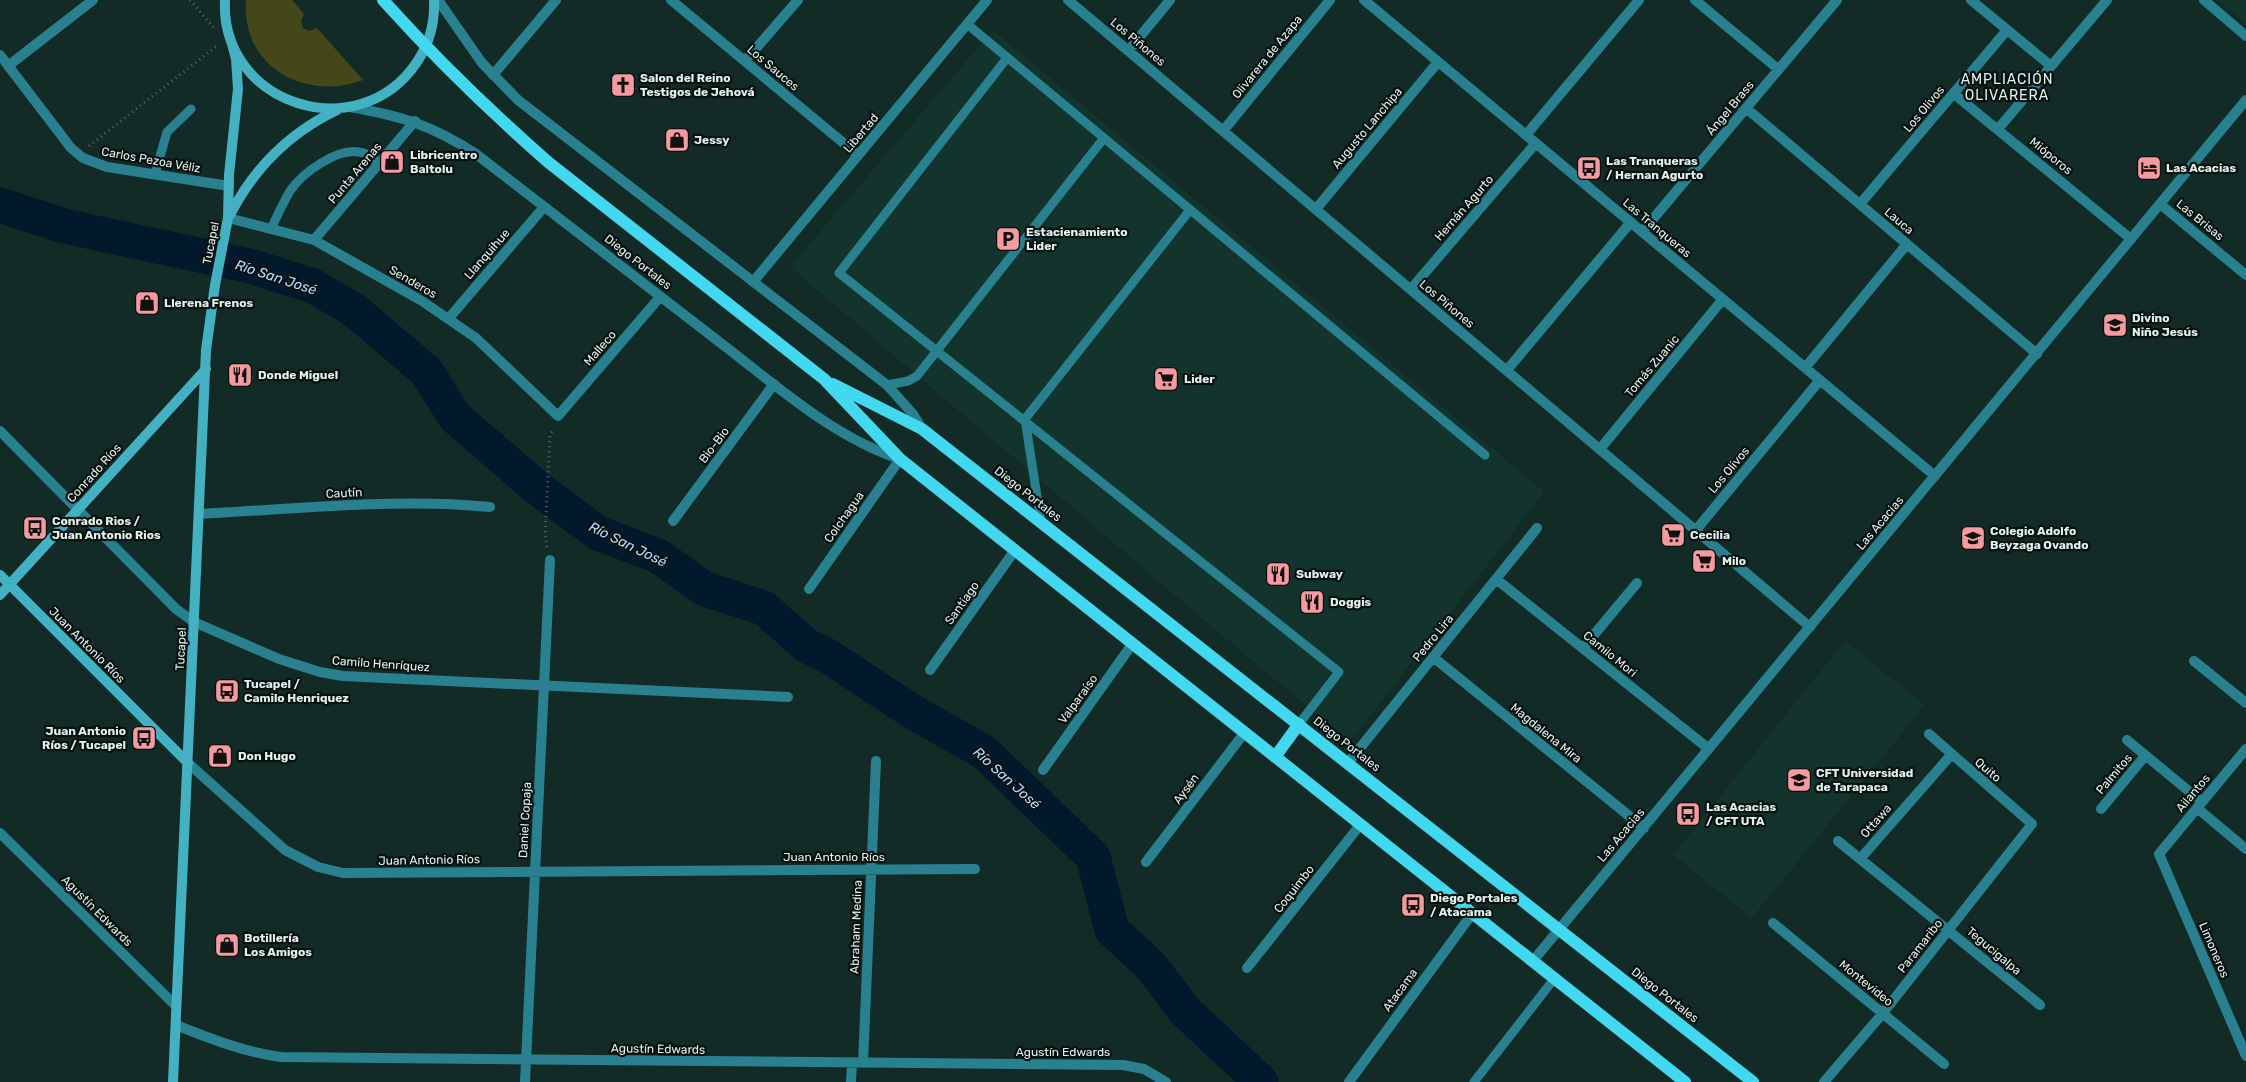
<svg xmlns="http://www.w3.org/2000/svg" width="2246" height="1082" viewBox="0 0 2246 1082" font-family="Rubik,sans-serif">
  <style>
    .built { fill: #12342d }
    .green { fill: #43471a }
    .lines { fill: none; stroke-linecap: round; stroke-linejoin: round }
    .river { stroke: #00192b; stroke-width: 35 }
    .path { stroke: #526762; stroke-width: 3; stroke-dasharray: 1 4; stroke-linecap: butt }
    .service { stroke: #29818f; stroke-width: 9 }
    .minor { stroke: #29818f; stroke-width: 10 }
    .tertiary { stroke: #29818f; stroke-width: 10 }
    .secondary { stroke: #44b1c3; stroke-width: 10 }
    .primary { stroke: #42d8ef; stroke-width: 12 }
    .labels { text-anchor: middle; stroke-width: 4.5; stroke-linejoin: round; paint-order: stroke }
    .street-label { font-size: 12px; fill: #e3f1ed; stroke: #07110f }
    .poi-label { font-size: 12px; font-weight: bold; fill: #e3f1ed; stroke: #07110f; text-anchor: start }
    .neighbourhood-label { font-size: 14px; letter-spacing: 1px; fill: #e3f1ed; stroke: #07110f }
    .water-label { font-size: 14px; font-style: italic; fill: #b4ddfd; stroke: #07110f }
  </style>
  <rect width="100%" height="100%" fill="#132b26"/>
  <path class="built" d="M2217 0H2246V24Z
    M993 30 1544 492 1350 742 1236 647 790 267Z
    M1845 641 1925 705 1752 918 1673 855Z"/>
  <path class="green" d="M246 0H292L304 14 301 21 303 28 309 31 317 28 363 80C305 102 241 67 246 0Z"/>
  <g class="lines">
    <path class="river" d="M0 205 64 226 250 266 313 286 354 310 426 371 455 417 535 486 598 533 658 556 705 589 764 608 807 646 828 656 913 712 984 752 1093 857 1112 930 1150 965 1185 1011 1261 1082"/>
    <path class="path" d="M190 0 214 28
      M89 146 218 45
      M547 547 545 535 550 435 553 429"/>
    <path class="service" d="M967 24 1485 455
      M1007 58 839 273 1339 672 1299 724
      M155 174 167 132 191 109
      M271 229C277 216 283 203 290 191 302 173 337 148 359 152 368 153 373 159 379 164
      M887 385 908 381 917 376 1104 138
      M1041 522 1025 419 1190 210
      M1474 1082 1554 979"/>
    <path class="minor" d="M671 0 858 155
      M1068 0 1810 627
      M1364 0 1935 476
      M1695 0 1778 69
      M1971 0 2051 66
      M2204 0 2246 36
      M1128 51 1170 0
      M0 55 71 148 83 158 107 167 229 186
      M745 61 798 0
      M8 66 93 0
      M493 75 556 0
      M1954 94 2131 239
      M1746 108 2037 354
      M1998 129 2107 0
      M1223 131 1330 0
      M1526 135 1639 0
      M1860 204 2007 30
      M2160 204 2246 275
      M1316 209 1438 62
      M228 218 314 240 422 301 476 338 558 416 660 297
      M1642 232 1837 0
      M314 240 415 121
      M753 282 987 0
      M1411 289 1536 143
      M449 318 544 207
      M1805 368 1907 244
      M1507 370 1631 222
      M0 431 176 609 194 622 279 659 320 672 343 676 788 697
      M1600 449 1723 299
      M199 514C296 509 393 498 490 507
      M673 521 774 384
      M1696 530 1820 380
      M1496 579 1709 749
      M809 589 900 459
      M1583 648 1637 583
      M1433 657 1644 828
      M2194 661 2246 703
      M930 670 1015 550
      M2127 740 2202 802
      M2246 749 2159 854 2246 1056
      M188 763 285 850 318 867 343 873 975 869
      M1348 763 1537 528
      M1043 770 1133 643
      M2197 808 2246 849
      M2101 809 2145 756
      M0 833 176 1006
      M1838 841 2040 1005
      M1860 859 1951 755
      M1146 862 1245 732
      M1773 923 1944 1064
      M1247 968 1360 825
      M176 1025C211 1039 244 1052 281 1057L1123 1065 1144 1069 1166 1082
      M863 1063 876 761
      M525 1082 550 560
      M851 1082 852 1063
      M1349 1082 1472 914
      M1824 1082 1883 1013 2032 824 1929 734"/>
    <path class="tertiary" d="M438 0 482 63 518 100 887 385 913 414 922 429
      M350 107C401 116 432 125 476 154 558 218 640 281 722 344 778 387 832 436 899 459
      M1532 962 2246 100"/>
    <path class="secondary" d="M225 0C220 105 359 149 417 62 429 44 435 22 434 0
      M230 215C254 168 289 133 337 110
      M0 575 188 763
      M0 595 206 369
      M173 1082 206 350 215 285 228 218 229 175 238 89 236 59 232 44"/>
    <path class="primary" d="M383 0C435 58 490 111 548 162L824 379 900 459 1685 1082
      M833 384 922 429 1753 1082
      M1275 757 1299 724"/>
  </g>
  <defs>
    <symbol id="church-square" viewBox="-11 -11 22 22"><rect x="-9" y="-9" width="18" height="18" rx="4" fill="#f49aa0" stroke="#07110f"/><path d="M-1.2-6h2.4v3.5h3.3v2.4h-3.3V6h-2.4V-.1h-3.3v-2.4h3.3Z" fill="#111"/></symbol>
    <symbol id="shop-square" viewBox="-11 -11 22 22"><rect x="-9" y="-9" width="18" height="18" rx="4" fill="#f49aa0" stroke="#07110f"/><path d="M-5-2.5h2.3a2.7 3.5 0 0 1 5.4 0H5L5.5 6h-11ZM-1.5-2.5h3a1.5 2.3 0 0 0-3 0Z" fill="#111"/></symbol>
    <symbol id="bus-square" viewBox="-11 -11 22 22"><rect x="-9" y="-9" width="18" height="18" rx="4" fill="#f49aa0" stroke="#07110f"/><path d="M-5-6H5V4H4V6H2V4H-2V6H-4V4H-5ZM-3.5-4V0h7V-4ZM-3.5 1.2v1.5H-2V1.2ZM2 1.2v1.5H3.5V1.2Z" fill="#111"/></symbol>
    <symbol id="hotel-square" viewBox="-11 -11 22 22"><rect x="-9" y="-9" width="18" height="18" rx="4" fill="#f49aa0" stroke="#07110f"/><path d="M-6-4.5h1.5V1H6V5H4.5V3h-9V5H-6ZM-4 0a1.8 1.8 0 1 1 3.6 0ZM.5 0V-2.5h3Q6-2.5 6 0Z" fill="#111"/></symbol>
    <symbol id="parking-square" viewBox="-11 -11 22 22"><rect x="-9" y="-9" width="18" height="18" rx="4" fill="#f49aa0" stroke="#07110f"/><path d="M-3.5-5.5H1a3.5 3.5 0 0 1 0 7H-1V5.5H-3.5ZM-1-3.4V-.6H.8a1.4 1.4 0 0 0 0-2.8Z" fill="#111"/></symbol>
    <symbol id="school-square" viewBox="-11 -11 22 22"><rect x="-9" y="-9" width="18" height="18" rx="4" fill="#f49aa0" stroke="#07110f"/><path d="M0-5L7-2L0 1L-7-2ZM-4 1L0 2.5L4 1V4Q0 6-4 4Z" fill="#111"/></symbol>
    <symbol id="restaurant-square" viewBox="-11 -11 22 22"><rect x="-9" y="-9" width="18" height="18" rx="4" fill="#f49aa0" stroke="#07110f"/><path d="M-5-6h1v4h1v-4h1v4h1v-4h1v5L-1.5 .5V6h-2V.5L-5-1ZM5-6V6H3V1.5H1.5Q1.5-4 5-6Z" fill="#111"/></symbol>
    <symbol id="supermarket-square" viewBox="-11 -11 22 22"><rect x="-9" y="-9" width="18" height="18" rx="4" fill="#f49aa0" stroke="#07110f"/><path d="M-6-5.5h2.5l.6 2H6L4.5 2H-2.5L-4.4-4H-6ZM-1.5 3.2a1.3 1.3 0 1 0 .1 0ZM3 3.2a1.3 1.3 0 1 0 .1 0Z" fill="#111"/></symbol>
    <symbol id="university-square" viewBox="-11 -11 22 22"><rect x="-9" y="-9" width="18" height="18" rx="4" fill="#f49aa0" stroke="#07110f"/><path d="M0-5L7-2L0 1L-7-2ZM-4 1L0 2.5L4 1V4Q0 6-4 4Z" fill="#111"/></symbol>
  </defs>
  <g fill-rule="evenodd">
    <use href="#church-square" x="609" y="71" width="28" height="28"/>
    <use href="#shop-square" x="663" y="126" width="28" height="28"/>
    <use href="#shop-square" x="378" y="148" width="28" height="28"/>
    <use href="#bus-square" x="1575" y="154" width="28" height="28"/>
    <use href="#hotel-square" x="2135" y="154" width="28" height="28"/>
    <use href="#parking-square" x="994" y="225" width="28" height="28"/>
    <use href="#shop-square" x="133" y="289" width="28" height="28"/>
    <use href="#school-square" x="2101" y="311" width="28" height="28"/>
    <use href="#restaurant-square" x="226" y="361" width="28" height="28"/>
    <use href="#supermarket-square" x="1152" y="365" width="28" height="28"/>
    <use href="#bus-square" x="21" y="514" width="28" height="28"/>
    <use href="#supermarket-square" x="1659" y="521" width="28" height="28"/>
    <use href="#school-square" x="1959" y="524" width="28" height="28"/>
    <use href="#supermarket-square" x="1690" y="547" width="28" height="28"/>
    <use href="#restaurant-square" x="1264" y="560" width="28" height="28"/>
    <use href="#restaurant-square" x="1298" y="588" width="28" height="28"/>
    <use href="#bus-square" x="213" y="677" width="28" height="28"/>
    <use href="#bus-square" x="130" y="724" width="28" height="28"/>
    <use href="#shop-square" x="206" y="742" width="28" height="28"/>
    <use href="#university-square" x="1785" y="766" width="28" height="28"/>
    <use href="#bus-square" x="1674" y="800" width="28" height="28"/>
    <use href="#bus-square" x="1399" y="891" width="28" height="28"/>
    <use href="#shop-square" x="213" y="931" width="28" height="28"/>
  </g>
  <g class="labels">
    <g class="street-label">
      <text transform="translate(1138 42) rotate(40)" y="4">Los Piñones</text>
      <text transform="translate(1267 57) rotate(-51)" y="4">Olivarera de Azapa</text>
      <text transform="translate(773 68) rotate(40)" y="4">Los Sauces</text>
      <text transform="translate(1730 108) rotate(-50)" y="4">Ángel Brass</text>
      <text transform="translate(1924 109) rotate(-50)" y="4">Los Olivos</text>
      <text transform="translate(1367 128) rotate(-50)" y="4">Augusto Lanchipa</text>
      <text transform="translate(861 133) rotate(-50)" y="4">Libertad</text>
      <text transform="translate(2051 156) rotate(39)" y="4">Mióporos</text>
      <text transform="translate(151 160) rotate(10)" y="4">Carlos Pezoa Véliz</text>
      <text transform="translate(355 173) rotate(-50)" y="4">Punta Arenas</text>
      <text transform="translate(1464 208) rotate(-49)" y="4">Hernán Agurto</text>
      <text transform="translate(2200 220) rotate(39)" y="4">Las Brisas</text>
      <text transform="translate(1899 221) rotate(40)" y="4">Lauca</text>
      <text transform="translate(1657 228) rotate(40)" y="4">Las Tranqueras</text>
      <text transform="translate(211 243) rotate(-79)" y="4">Tucapel</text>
      <text transform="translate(487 254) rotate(-49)" y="4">Llanquihue</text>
      <text transform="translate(638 262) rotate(38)" y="4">Diego Portales</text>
      <text transform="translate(413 282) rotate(30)" y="4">Senderos</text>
      <text transform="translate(1447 304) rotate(40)" y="4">Los Piñones</text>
      <text transform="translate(600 348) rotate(-49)" y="4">Malleco</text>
      <text transform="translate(1652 366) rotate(-50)" y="4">Tomás Zuanic</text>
      <text transform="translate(714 445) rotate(-53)" y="4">Bio-Bio</text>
      <text transform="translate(1729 470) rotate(-50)" y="4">Los Olivos</text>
      <text transform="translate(94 473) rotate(-48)" y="4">Conrado Ríos</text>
      <text transform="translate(344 493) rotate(-3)" y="4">Cautín</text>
      <text transform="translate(1028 494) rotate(38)" y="4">Diego Portales</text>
      <text transform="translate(844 517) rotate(-55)" y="4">Colchagua</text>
      <text transform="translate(1880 523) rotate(-50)" y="4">Las Acacias</text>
      <text transform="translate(962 603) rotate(-55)" y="4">Santiago</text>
      <text transform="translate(1433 638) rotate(-51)" y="4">Pedro Lira</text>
      <text transform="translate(87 645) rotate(45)" y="4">Juan Antonio Ríos</text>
      <text transform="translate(181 649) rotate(-87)" y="4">Tucapel</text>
      <text transform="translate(1610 654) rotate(39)" y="4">Camilo Mori</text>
      <text transform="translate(381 664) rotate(4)" y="4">Camilo Henríquez</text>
      <text transform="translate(1078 699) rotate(-54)" y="4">Valparaíso</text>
      <text transform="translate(1546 733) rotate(39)" y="4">Magdalena Mira</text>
      <text transform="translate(1347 744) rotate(38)" y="4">Diego Portales</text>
      <text transform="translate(1988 770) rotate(41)" y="4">Quito</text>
      <text transform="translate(2114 774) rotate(-50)" y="4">Palmitos</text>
      <text transform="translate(1186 789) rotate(-53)" y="4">Aysén</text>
      <text transform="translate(2193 793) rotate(-50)" y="4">Ailantos</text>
      <text transform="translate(525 820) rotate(-87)" y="4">Daniel Copaja</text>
      <text transform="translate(1876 821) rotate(-49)" y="4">Ottawa</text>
      <text transform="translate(1621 835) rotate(-50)" y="4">Las Acacias</text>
      <text x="834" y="861">Juan Antonio Ríos</text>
      <text transform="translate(429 860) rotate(-1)" y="4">Juan Antonio Ríos</text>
      <text transform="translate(1294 889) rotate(-52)" y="4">Coquimbo</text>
      <text transform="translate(97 911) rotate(45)" y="4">Agustín Edwards</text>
      <text transform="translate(856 927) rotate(-88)" y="4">Abraham Medina</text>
      <text transform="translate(1920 946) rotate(-52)" y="4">Paramaribo</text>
      <text transform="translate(2214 950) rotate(67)" y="4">Limoneros</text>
      <text transform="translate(1994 951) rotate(40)" y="4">Tegucigalpa</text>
      <text transform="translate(1866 983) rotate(39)" y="4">Montevideo</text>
      <text transform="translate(1400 990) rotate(-54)" y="4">Atacama</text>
      <text transform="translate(1665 995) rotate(38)" y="4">Diego Portales</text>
      <text transform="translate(658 1049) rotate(1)" y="4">Agustín Edwards</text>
      <text x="1063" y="1056">Agustín Edwards</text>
    </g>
    <g class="poi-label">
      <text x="640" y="82">Salon del Reino<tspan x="640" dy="14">Testigos de Jehová</tspan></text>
      <text x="694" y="144">Jessy</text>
      <text x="410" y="159">Libricentro<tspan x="410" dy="14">Baltolu</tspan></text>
      <text x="1606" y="165">Las Tranqueras<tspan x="1606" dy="14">/ Hernan Agurto</tspan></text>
      <text x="2166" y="172">Las Acacias</text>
      <text x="1026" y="236">Estacienamiento<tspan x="1026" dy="14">Lider</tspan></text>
      <text x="164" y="307">Llerena Frenos</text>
      <text x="2132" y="322">Divino<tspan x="2132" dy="14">Niño Jesús</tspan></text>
      <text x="258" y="379">Donde Miguel</text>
      <text x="1184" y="383">Lider</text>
      <text x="52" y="525">Conrado Rios /<tspan x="52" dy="14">Juan Antonio Rios</tspan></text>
      <text x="1990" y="535">Colegio Adolfo<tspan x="1990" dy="14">Beyzaga Ovando</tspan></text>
      <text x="1690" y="539">Cecilia</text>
      <text x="1722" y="565">Milo</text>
      <text x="1296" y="578">Subway</text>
      <text x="1330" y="606">Doggis</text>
      <text x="244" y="688">Tucapel /<tspan x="244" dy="14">Camilo Henriquez</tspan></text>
      <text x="126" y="735" text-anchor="end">Juan Antonio<tspan x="126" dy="14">Ríos / Tucapel</tspan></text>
      <text x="238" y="760">Don Hugo</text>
      <text x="1816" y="777">CFT Universidad<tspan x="1816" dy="14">de Tarapaca</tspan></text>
      <text x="1706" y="811">Las Acacias<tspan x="1706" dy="14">/ CFT UTA</tspan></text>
      <text x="1430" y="902">Diego Portales<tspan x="1430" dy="14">/ Atacama</tspan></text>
      <text x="244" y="942">Botillería<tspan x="244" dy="14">Los Amigos</tspan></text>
    </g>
    <g class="neighbourhood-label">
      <text x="2007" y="84">AMPLIACIÓN<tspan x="2007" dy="16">OLIVARERA</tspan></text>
    </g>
    <g class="water-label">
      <text transform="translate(276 277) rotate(18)" y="5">Río San José</text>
      <text transform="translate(628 544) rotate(26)" y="5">Río San José</text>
      <text transform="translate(1007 778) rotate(42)" y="5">Río San José</text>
    </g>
  </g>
</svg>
